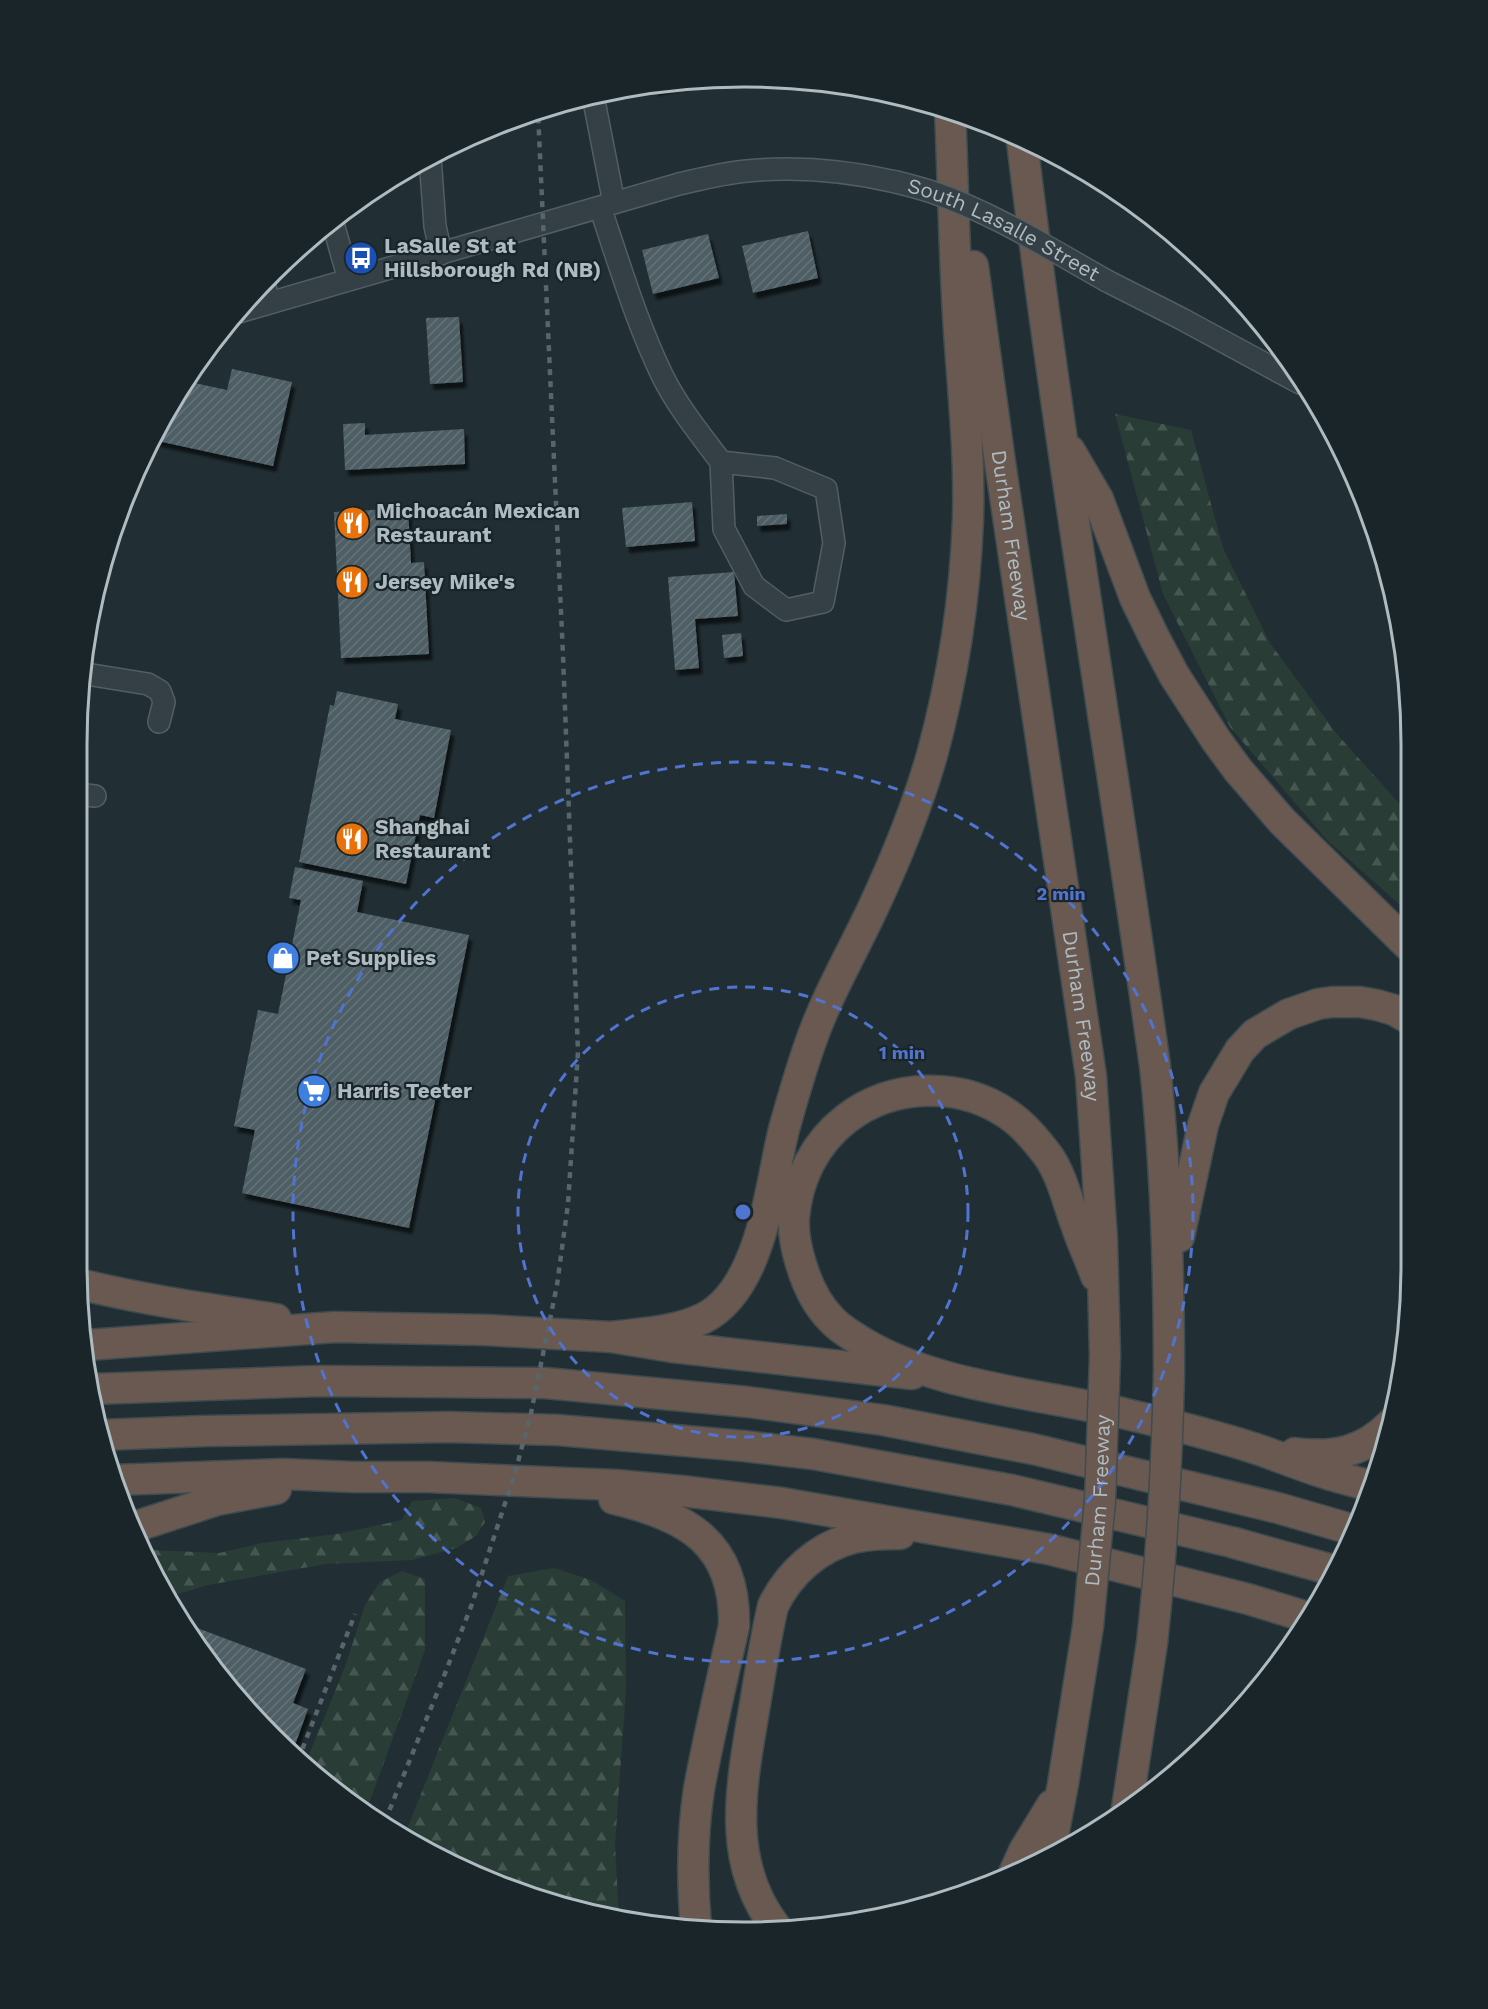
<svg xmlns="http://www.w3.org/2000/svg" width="1488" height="2009" viewBox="0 0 1488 2009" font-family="'Work Sans',sans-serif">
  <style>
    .forest { fill: url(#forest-firs) }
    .building { fill: url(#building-hatch); filter: url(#shadow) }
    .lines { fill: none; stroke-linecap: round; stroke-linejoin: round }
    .minor-casing { stroke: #515e63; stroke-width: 24 }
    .highway-casing { stroke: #3e4b4f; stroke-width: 33 }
    .minor { stroke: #344045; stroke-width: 21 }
    .highway { stroke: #6a5951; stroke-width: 30 }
    .rail { stroke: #56666c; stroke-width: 4.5; stroke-dasharray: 6 6; stroke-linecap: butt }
    .minor-bridge-casing { stroke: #515e63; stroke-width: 24; stroke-linecap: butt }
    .highway-bridge-casing { stroke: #3e4b4f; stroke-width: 33; stroke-linecap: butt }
    .minor-bridge { stroke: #344045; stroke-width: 21 }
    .highway-bridge { stroke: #6a5951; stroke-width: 30 }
    .ring { fill: none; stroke: #5074d0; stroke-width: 3; stroke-dasharray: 10 8 }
    .labels { text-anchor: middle; stroke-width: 4.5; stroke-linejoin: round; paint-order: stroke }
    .street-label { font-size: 21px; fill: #aebcc2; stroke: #192529 }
    .poi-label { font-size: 21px; font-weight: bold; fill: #aebcc2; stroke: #192529; text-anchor: start }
    .rim { fill: none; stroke: #aebcc2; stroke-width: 3 }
    .centre { fill: #5074d0; stroke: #192529; stroke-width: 3 }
    .ring-label { font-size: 18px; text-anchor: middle; font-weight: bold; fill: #5074d0; stroke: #192529; stroke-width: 4.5; stroke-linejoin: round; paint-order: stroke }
  </style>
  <defs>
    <pattern id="forest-firs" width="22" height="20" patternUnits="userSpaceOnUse" patternTransform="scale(1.5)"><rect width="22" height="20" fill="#293c35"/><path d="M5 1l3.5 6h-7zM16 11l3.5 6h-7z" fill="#465651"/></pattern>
    <pattern id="building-hatch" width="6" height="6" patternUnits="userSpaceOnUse" patternTransform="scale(1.5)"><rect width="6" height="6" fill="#4e5e65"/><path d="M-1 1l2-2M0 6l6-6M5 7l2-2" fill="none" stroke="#657379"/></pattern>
    <filter id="shadow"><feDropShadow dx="3.5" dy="6" stdDeviation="1.5" flood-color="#0009"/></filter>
  </defs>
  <rect width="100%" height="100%" fill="#212f34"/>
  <path class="forest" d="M1115 414 1191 430 1223 548 1270 643 1336 733 1407 812V911L1327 840 1230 727 1163 594Z
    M455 1498 481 1508 485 1522 476 1536 456 1548 412 1560 325 1564 208 1585 168 1597 144 1552 151 1550 219 1553 262 1543 337 1534 402 1520 412 1501Z
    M554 1568 591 1580 625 1601 626 1690 615 1844 619 1920 449 1864 405 1834 508 1576Z
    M402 1571 425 1579V1650L367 1809 304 1767 345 1667 365 1605 380 1582Z"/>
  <path class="building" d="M693 79 694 81 655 90 654 86Z
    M808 231 818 278 753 293 742 246Z
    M708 234 719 278 653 294 642 250Z
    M459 317 463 382 430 384 426 318Z
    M232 369 292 382 273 466 153 440 185 381 227 390Z
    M365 423V435L464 429 465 464 345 470 343 424Z
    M692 502 695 541 626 547 622 508Z
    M408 508 411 563 424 562 429 654 341 658 334 512Z
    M787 514V524L757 526V516Z
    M734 572 738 616 695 619 699 668 675 670 668 577Z
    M741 633 743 656 724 658 722 635Z
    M337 691 398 704 395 719 451 730 434 818 420 815 406 884 299 862 330 705 334 706Z
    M295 867 363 881 357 912 469 935 409 1228 242 1193 255 1130 234 1126 258 1010 278 1014 301 900 289 898Z
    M184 1623 306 1669 293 1703 308 1709 292 1753 189 1636Z"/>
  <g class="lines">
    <defs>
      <path id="minor" d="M593 96 614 203
        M430 157 435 226 441 254
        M600 207C619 263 636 321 662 375 677 406 700 434 721 462L775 468 826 489 834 543 823 602 786 610 754 586 724 529 721 462
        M332 220 349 280
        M1107 281 1182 319 1300 383
        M264 283 269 303
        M235 313 679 184C701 179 724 173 747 171 797 166 848 171 896 182
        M86 674 148 684 160 691 164 702 159 722
        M77 794 95 796"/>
      <g id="highway">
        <path d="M1022 141C1059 450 1112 757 1155 1066 1166 1168 1169 1270 1169 1373"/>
        <path id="s1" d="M973 266 1000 462 1091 1076 1102 1240 1105 1356"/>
        <path d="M1070 451 1098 499 1135 598 1155 639 1174 675 1216 740 1238 770 1282 821 1408 945"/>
        <path d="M1179 1237 1203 1125 1214 1093 1240 1050 1255 1034 1289 1014 1318 1004 1332 1002H1360L1377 1005 1394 1010 1408 1018"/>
        <path d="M1096 1276C1090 1259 1082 1243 1077 1227 1068 1204 1063 1178 1049 1157 1038 1142 1025 1126 1009 1115 961 1081 892 1083 846 1119 815 1143 797 1179 794 1218 793 1234 796 1248 801 1264 807 1284 816 1304 831 1319 837 1326 846 1332 854 1337 929 1387 1039 1393 1126 1414 1165 1423 1205 1433 1244 1445 1268 1452 1291 1462 1315 1470 1333 1476 1352 1481 1371 1486"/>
        <path d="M79 1284C144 1300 209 1309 276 1319"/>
        <path d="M611 1337C641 1333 676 1332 704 1318 762 1288 770 1186 784 1129 792 1101 800 1072 810 1044 826 997 852 953 873 908 896 859 917 807 932 755 953 678 965 599 968 519 970 451 962 383 958 315 954 247 953 178 950 110"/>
        <path d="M87 1345 335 1327 485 1330 611 1337 672 1347 912 1374"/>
        <path d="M93 1389 319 1381 545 1383 748 1402 883 1420 1033 1449 1278 1508 1354 1530"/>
        <path d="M99 1435 204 1431 449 1427 558 1430 744 1446 813 1454 1012 1490 1231 1542 1336 1571"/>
        <path d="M1295 1453C1333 1458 1364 1452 1391 1424"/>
        <path d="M113 1480 283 1474 353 1477H428L616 1485 682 1491 782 1503 1048 1549 1248 1599 1307 1617"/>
        <path d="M614 1499C687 1516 736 1543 734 1626 722 1680 709 1735 699 1789 692 1835 692 1882 696 1928"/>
        <path d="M131 1528 217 1500 276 1489"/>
        <path d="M1127 1808 1152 1643"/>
        <path d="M1050 1852 1063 1784 1088 1626"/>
        <path d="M1014 1873 1024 1851 1052 1805"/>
        <path d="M778 1930C725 1864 741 1787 754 1710 760 1675 765 1640 773 1606 789 1573 818 1547 853 1538 869 1534 885 1534 900 1534"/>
      </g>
    </defs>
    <use href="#minor" class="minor-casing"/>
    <use href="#highway" class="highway-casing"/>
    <use href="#minor" class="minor"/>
    <use href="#highway" class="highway"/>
    <path class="rail" d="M298 1760 355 1614
      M385 1821 444 1676 472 1604 515 1473 531 1413 557 1285 568 1204 578 1052 563 655 538 112"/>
    <defs>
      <g id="minor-bridge">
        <path id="s2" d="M896 182C908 185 920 188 932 192 994 213 1050 249 1107 281"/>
      </g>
      <g id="highway-bridge">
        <path id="s3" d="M1088 1626 1100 1501 1105 1356"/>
        <path d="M1152 1643C1162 1553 1167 1464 1169 1373"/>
      </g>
    </defs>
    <use href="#minor-bridge" class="minor-bridge-casing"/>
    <use href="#highway-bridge" class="highway-bridge-casing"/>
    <use href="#minor-bridge" class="minor-bridge"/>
    <use href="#highway-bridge" class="highway-bridge"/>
  </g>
  <g class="ring">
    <circle cx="743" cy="1212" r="225"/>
    <circle cx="743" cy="1212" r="450"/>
  </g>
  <defs>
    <symbol id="bus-disc" viewBox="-11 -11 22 22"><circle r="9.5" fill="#1a4fb4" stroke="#192529"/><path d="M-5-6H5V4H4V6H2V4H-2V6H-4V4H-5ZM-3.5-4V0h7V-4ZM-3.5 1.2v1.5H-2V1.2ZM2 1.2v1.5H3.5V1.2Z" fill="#fff"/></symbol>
    <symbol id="restaurant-disc" viewBox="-11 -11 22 22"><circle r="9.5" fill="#e8710a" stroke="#192529"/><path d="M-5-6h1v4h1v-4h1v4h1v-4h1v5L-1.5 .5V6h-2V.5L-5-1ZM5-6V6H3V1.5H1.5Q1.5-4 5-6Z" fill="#fff"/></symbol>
    <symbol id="shop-disc" viewBox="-11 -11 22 22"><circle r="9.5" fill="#3f7fe0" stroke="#192529"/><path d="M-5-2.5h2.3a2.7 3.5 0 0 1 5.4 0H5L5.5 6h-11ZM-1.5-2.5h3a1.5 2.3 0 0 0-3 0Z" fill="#fff"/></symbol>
    <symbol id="supermarket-disc" viewBox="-11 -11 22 22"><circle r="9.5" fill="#3f7fe0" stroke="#192529"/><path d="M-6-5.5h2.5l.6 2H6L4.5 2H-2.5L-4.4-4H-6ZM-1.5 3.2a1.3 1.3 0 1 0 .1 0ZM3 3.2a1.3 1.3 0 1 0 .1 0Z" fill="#fff"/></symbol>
  </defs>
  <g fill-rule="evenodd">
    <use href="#bus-disc" x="342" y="239" width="38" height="38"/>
    <use href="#restaurant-disc" x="334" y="504" width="38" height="38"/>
    <use href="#restaurant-disc" x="333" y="563" width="38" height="38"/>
    <use href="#restaurant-disc" x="333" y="820" width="38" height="38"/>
    <use href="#shop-disc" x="264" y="939" width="38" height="38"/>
    <use href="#supermarket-disc" x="295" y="1072" width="38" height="38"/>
  </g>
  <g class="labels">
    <g class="street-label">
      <text dy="7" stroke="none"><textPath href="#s2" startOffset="118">South Lasalle Street</textPath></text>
      <text dy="7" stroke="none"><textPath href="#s1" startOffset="272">Durham Freeway</textPath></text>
      <text dy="7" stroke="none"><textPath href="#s1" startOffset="758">Durham Freeway</textPath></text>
      <text dy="7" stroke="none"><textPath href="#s3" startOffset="126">Durham Freeway</textPath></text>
    </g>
    <g class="poi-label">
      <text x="384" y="253">LaSalle St at<tspan x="384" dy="24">Hillsborough Rd (NB)</tspan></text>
      <text x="376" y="518">Michoacán Mexican<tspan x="376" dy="24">Restaurant</tspan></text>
      <text x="375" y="589">Jersey Mike's</text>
      <text x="375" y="834">Shanghai<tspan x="375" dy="24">Restaurant</tspan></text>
      <text x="306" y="965">Pet Supplies</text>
      <text x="337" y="1098">Harris Teeter</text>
    </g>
  </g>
  <path d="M0 0H1488V2009H0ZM744 87H744A657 657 0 0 1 1401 744V1265A657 657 0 0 1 744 1922H744A657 657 0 0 1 87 1265V744A657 657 0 0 1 744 87Z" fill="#192529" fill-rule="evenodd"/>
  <path class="rim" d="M744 87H744A657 657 0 0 1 1401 744V1265A657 657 0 0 1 744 1922H744A657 657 0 0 1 87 1265V744A657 657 0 0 1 744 87Z"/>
  <circle cx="743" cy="1212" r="9" class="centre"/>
  <g class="ring-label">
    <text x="1061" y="900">2 min</text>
    <text x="902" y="1059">1 min</text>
  </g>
</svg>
